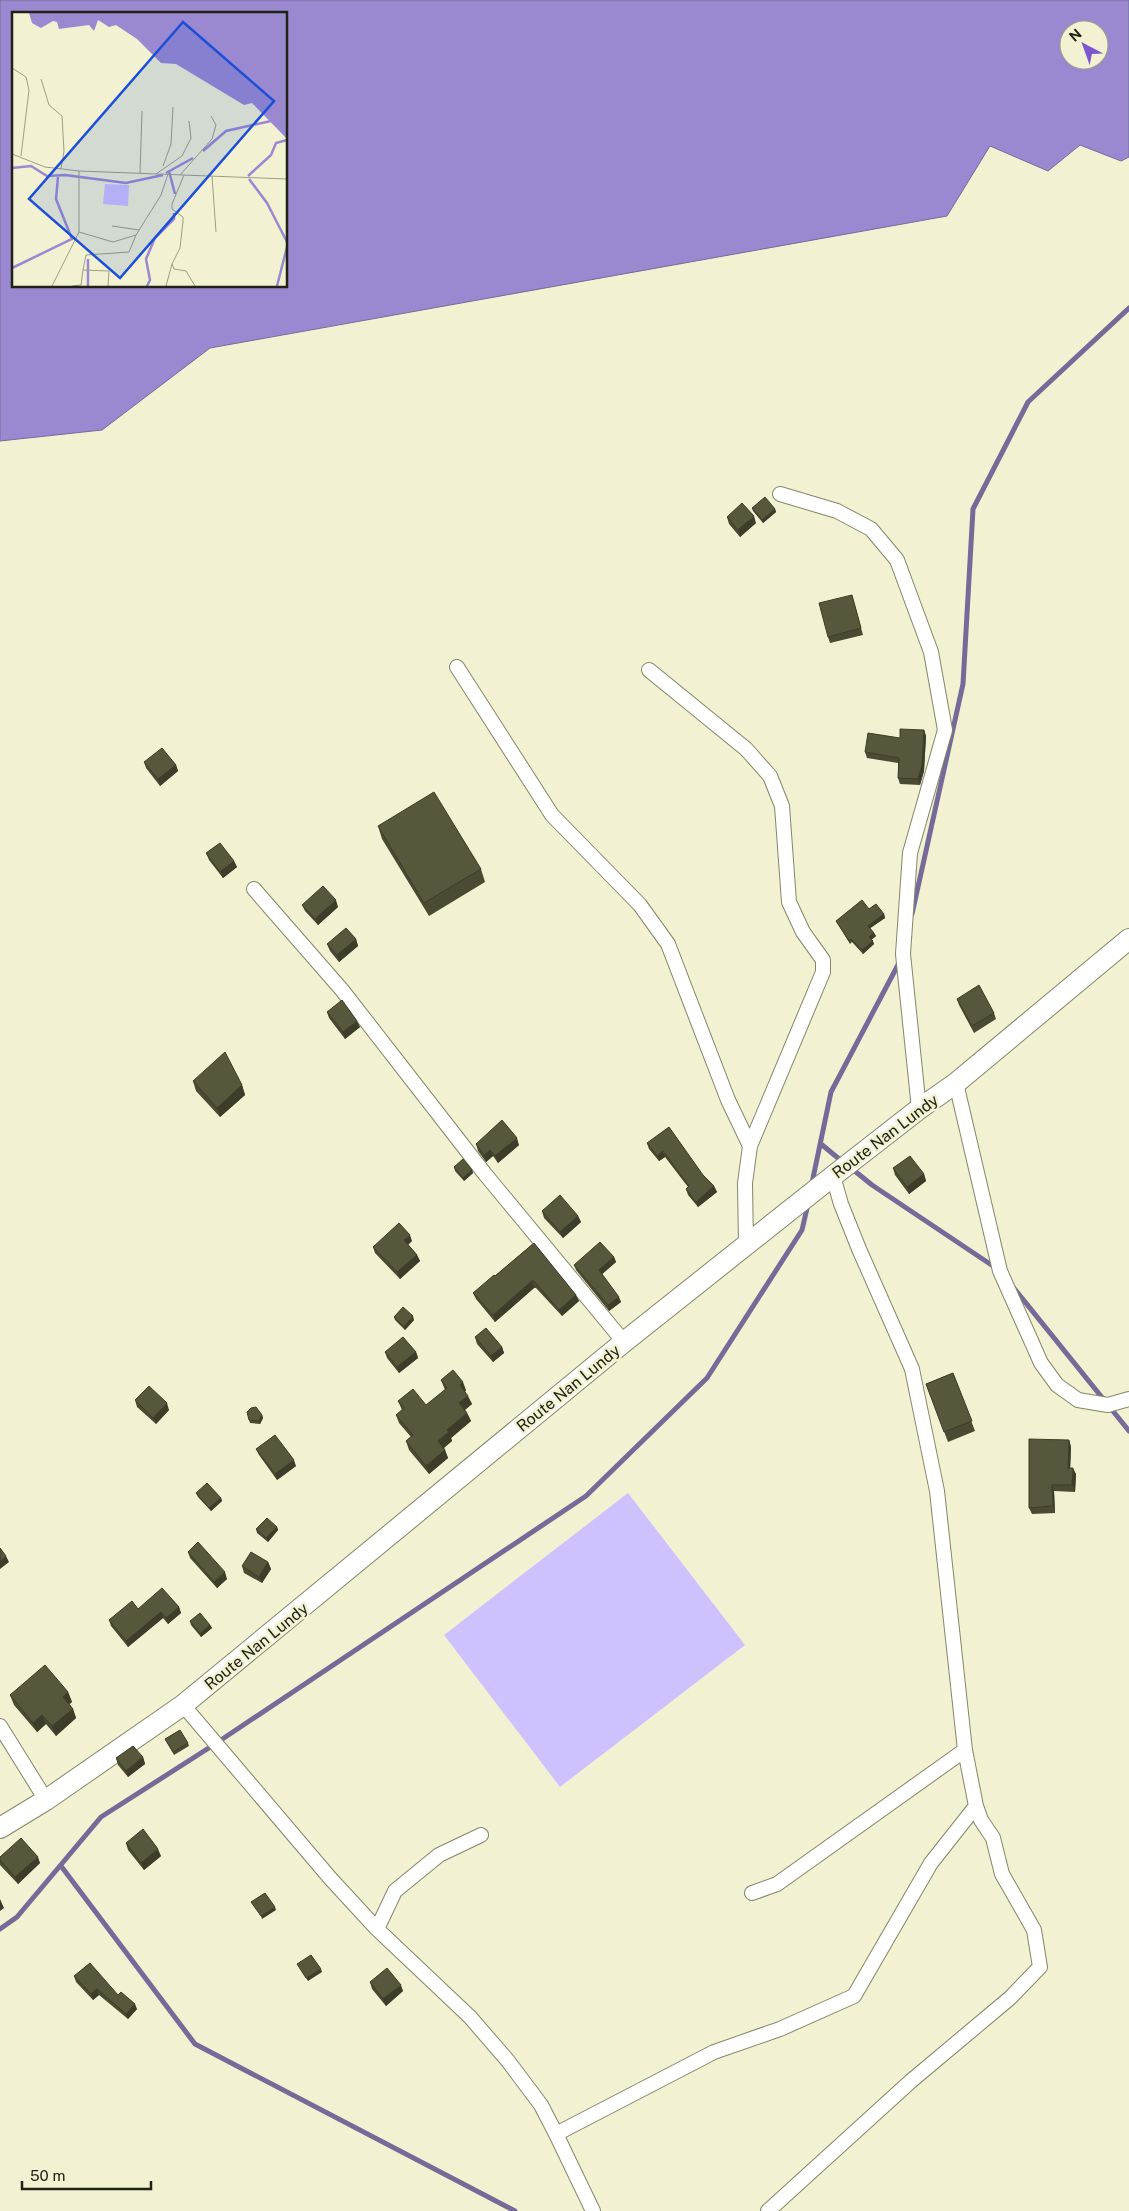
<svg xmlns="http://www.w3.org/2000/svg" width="1129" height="2211" viewBox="0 0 1129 2211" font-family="'Public Sans',sans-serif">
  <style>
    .green { fill: #cec1fd }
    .water { fill: #9a89d1; stroke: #766a99; fill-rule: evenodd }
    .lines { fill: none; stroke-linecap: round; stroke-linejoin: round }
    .stream { stroke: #766a99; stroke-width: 5 }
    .street-casing { stroke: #858568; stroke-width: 16 }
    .secondary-casing { stroke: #858568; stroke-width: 22 }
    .street { stroke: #fff; stroke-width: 14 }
    .secondary { stroke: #fff; stroke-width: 20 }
    .wall { fill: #4b4b34 }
    .shaded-wall { fill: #3d3d2a }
    .building { fill: #57573c; stroke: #3d3d2a }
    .labels { text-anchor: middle; stroke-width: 5; stroke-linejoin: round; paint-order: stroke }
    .street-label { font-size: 16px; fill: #212115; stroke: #f2f2d2 }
    .inset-river { fill: none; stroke: #9a89d1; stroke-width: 2.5 }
    .inset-road { fill: none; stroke: #9e9e86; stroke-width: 1 }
    .view { fill: #1d4ed8; fill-opacity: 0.15; stroke: #1d4ed8; stroke-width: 2.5 }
    .inset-edge { fill: none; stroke: #212115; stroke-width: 2.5 }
  </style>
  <rect width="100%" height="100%" fill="#f2f2d2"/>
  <path class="green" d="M628 1493 745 1645 560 1787 444 1635Z"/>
  <path class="water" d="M0 0H1129V157L1121 161 1080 145 1048 171 990 146 947 216 210 348 102 430 0 441ZM14 14H286V286H14ZM1069 30H1099V60H1069Z"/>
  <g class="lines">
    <path class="stream" d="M912 914 963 684 973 509 1028 402 1129 308
      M821 1144 844 1163
      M851 1168 872 1185 996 1268
      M812 1183 831 1092 900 961
      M1013 1287 1129 1431
      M61 1866 195 2044 515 2211
      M0 1929 17 1917 101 1817 215 1744 586 1496 707 1378 802 1230 808 1204"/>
    <defs>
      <path id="street" d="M780 494 837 511 871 529 897 560 931 652 945 730 910 853 903 954 919 1109
        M457 667 552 815 640 905 668 944 728 1100 750 1146
        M649 670 746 749 770 776 782 806 789 902 803 932 823 960V972L750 1146 745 1183 746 1245
        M254 889 342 990 485 1174 624 1342
        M956 1083 1000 1271 1041 1363 1057 1385 1078 1400 1108 1405 1129 1399
        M183 1705 330 1878 377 1929 470 2017 508 2061 541 2105 556 2134
        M0 1726 46 1800
        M752 1893 777 1884 965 1750
        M377 1929 395 1891 439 1855 481 1835
        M593 2211 556 2134 714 2052 780 2029 854 1996 931 1863 976 1806 965 1750 937 1491 912 1369 859 1249 841 1204 833 1176
        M768 2211 911 2081 1010 1998 1040 1967 1034 1930 1002 1874 993 1838 981 1820 976 1806"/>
      <path id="secondary" d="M0 1828 46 1800 183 1705 624 1342 833 1176 919 1109 956 1083 1129 939"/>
    </defs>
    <use href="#street" class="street-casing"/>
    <use href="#secondary" class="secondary-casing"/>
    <use href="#street" class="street"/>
    <use href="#secondary" class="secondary"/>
  </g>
  <path class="wall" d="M752 508 775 509 776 512 763 523 753 511Z
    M727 517 756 523 740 537 729 524Z
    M852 595 863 635 830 643 828 637Z
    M924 730 926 736 924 771 920 785 900 784 898 778V763L867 758 865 752 900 738Z
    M144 762 176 765 178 771 160 786 146 768Z
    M378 826 481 869 485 882 429 916 382 839Z
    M206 853 234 861 237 867 223 878 209 860Z
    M302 905 338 907 318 925 305 911Z
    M869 909 884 914 885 918 870 928 874 933 876 936 871 940 874 944 863 954 852 942 850 944 838 924 836 921Z
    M356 939 358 946 339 962 330 951 327 944Z
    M957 999 994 1013 996 1019 974 1033 959 1005Z
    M327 1012 360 1027 345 1039 329 1018Z
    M193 1081 242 1085 245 1095 220 1117 196 1091Z
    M647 1143 703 1175 714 1186 717 1192 698 1207 688 1195 686 1189 688 1187 665 1157 659 1161 649 1149Z
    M476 1144 519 1145 498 1163 493 1156 486 1162 478 1151Z
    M454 1167 472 1170 473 1173 464 1181 455 1171Z
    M893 1168 924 1174 926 1181 909 1194 895 1175Z
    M542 1211 578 1216 581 1222 563 1238 544 1218Z
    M412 1241 408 1245 417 1255 420 1261 400 1279 375 1253 373 1247Z
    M534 1243 579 1301 562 1316 536 1288H534L495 1322 476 1299 473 1293 495 1276Z
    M614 1257 616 1262 602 1274 621 1302 609 1311 576 1270 574 1265Z
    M394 1317 414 1320 405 1330 395 1320Z
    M475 1337 502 1347 504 1353 493 1362 477 1344Z
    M385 1352H416L418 1358 399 1373 387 1358Z
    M953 1373 975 1431 948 1442 926 1384Z
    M441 1380 466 1390 465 1392 472 1404 465 1410 467 1413 471 1421 451 1438 452 1441 444 1448 445 1450 448 1458 429 1474 409 1450 406 1441 411 1437 399 1423 396 1415 402 1410 398 1401 426 1405 445 1390Z
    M135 1400 169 1410 156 1424 137 1407Z
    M262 1415 263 1418 260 1424 250 1423 249 1420Z
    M1069 1440 1071 1447 1070 1468 1076 1474 1075 1492 1054 1491 1055 1513 1032 1514 1029 1508Z
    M256 1449 296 1466 277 1480 259 1455Z
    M196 1493 221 1498 222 1501 211 1511 198 1497Z
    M277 1527 278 1530 268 1542 257 1533 256 1529Z
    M188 1552 227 1579 217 1588 190 1558Z
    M268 1562 271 1569 262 1583 244 1573 242 1566Z
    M179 1607 181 1613 168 1624 163 1618 128 1647 111 1626 109 1620 138 1609Z
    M190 1621 210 1625 212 1628 201 1637 191 1625Z
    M68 1692 72 1702 69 1704 73 1709 76 1718 56 1736 46 1724 37 1732 14 1705 10 1695Z
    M165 1739 188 1743 189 1746 174 1755Z
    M143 1757 145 1764 128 1777 118 1765 116 1758Z
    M126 1843 161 1856 144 1870 128 1850Z
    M0 1857 40 1863 18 1884 0 1865Z
    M74 1976 118 1995 137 2009 128 2019 99 1995 93 2000 76 1982Z
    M370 1982 403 1991 386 2006 372 1989Z"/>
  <path class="shaded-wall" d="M775 509 776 512 763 523 762 520Z
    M754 516 756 523 740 537 738 530Z
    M924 730 926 736 924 771 920 785 918 779Z
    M176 765 178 771 160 786 158 779Z
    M234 861 237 867 223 878 220 872Z
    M336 900 338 907 318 925 315 919Z
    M884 914 885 918 869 929 868 926Z
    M874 933 876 936 870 941 869 937Z
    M356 939 358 946 339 962 337 955Z
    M873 941 874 944 863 954 862 950Z
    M357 1021 360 1027 345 1039 343 1032Z
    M242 1085 245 1095 220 1117 217 1108Z
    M517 1138 519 1145 498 1163 495 1156Z
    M490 1150 493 1156 486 1162 484 1155Z
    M663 1151 665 1157 659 1161 657 1156Z
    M472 1170 473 1173 464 1181 463 1178Z
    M924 1174 926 1181 909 1194 907 1187Z
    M714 1186 717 1192 698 1207 696 1202Z
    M578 1216 581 1222 563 1238 560 1232Z
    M410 1235 412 1241 406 1246 404 1240Z
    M417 1255 420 1261 400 1279 397 1272Z
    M614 1257 616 1262 600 1276 599 1270Z
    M532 1281 534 1288 495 1322 493 1315Z
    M576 1295 579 1301 562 1316 559 1310Z
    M619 1297 621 1302 609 1311 608 1305Z
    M413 1316 414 1320 405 1330 404 1327Z
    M502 1347 504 1353 493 1362 491 1356Z
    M416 1352 418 1358 399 1373 397 1367Z
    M463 1382 466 1390 463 1394 460 1385Z
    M468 1396 472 1404 462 1412 459 1403Z
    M167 1403 169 1410 156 1424 153 1418Z
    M467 1413 471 1421 451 1438 452 1441 441 1450 438 1441 447 1430Z
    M262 1415 263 1418 260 1424 259 1421Z
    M1069 1440 1071 1447 1070 1474 1068 1468Z
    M445 1450 448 1458 429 1474 426 1466Z
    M294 1460 296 1466 277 1480 275 1474Z
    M1073 1468 1076 1474 1075 1492 1072 1485Z
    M1052 1485 1054 1491 1055 1513 1053 1506Z
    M221 1498 222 1501 211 1511 209 1508Z
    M277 1527 278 1530 268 1542 266 1538Z
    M6 1556 9 1562 0 1569V1561Z
    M268 1562 271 1569 262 1583 259 1577Z
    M225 1572 227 1579 217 1588 214 1582Z
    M179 1607 181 1613 168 1624 166 1618Z
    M161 1612 163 1618 128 1647 126 1641Z
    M210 1625 212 1628 201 1637 200 1634Z
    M68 1692 72 1702 66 1707 63 1697Z
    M73 1709 76 1718 56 1736 52 1726Z
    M42 1715 46 1724 37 1732 33 1723Z
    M143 1757 145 1764 128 1777 126 1771Z
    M158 1849 161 1856 144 1870 141 1863Z
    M38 1857 40 1863 18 1884 15 1877Z
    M0 1899 4 1908 0 1911Z
    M275 1907 276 1910 262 1919 261 1916Z
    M321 1969 322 1972 308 1981 306 1978Z
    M401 1985 403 1991 386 2006 383 1999Z
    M97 1989 99 1995 93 2000 91 1994Z
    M135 2004 137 2009 128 2019 126 2014Z"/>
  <path class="building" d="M765 497 775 509 762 520 752 508Z
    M742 503 754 516 738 530 727 517Z
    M852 595 861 628 828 637 819 603Z
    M900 729 924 730 922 765 918 779 898 778 899 758 865 752 868 733 900 738Z
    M162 748 176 765 158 779 144 762Z
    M434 792 481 869 424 903 378 826Z
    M220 843 234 861 220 872 206 853Z
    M323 886 336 900 315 919 302 905Z
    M862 900 869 909 876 904 884 914 868 926 874 933 869 937 873 941 862 950 851 939 849 941 836 921Z
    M346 928 356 939 337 955 327 944Z
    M979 985 994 1013 972 1026 957 999Z
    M342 1000 357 1021 343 1032 327 1012Z
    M225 1052 242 1085 217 1108 193 1081Z
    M502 1120 517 1138 495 1156 490 1150 484 1155 476 1144Z
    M669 1127 703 1175 714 1186 696 1202 686 1189 689 1186 663 1151 657 1156 647 1143Z
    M910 1156 924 1174 907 1187 893 1168Z
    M463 1159 472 1170 463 1178 454 1167Z
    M560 1195 578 1216 560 1232 542 1211Z
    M399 1223 410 1235 404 1240 417 1255 397 1272 373 1247Z
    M600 1242 614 1257 599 1270 619 1297 608 1305 574 1265Z
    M534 1243 576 1295 559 1310 534 1281H532L493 1315 473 1293 494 1275 495 1276Z
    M403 1307 413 1316 404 1327 394 1317Z
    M486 1328 502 1347 491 1356 475 1337Z
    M403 1337 416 1352 397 1367 385 1352Z
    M453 1370 463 1382 460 1385 468 1396 459 1403 467 1413 447 1430 449 1432 438 1441 445 1450 426 1466 406 1441 413 1435 396 1415 404 1408 398 1401 413 1389 426 1405 447 1388 441 1380Z
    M953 1373 972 1421 944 1432 926 1384Z
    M149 1386 167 1403 153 1418 135 1400Z
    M256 1407 262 1415 259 1421 249 1420 247 1412 251 1408Z
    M275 1435 294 1460 275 1474 256 1449Z
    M1029 1439 1069 1440 1068 1468H1073L1072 1485H1052L1053 1506 1029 1508Z
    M207 1483 221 1498 209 1508 196 1493Z
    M267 1518 277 1527 266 1538 256 1529Z
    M198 1542 225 1572 214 1582 188 1552Z
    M0 1548 6 1556 0 1561Z
    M251 1552 268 1562 259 1577 242 1566Z
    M162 1588 179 1607 166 1618 161 1612 126 1641 109 1620 132 1601 138 1609Z
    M200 1613 210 1625 200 1634 190 1621Z
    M45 1665 68 1692 63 1697 73 1709 52 1726 42 1715 33 1723 10 1695Z
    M180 1730 188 1743 173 1752 165 1739Z
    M133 1746 143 1757 126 1771 116 1758Z
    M143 1829 158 1849 141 1863 126 1843Z
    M21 1838 38 1857 15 1877 0 1860V1857Z
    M265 1893 275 1907 261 1916 251 1902Z
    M311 1955 321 1969 306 1978 297 1964Z
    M90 1963 118 1995 121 1992 135 2004 126 2014 97 1989 91 1994 74 1976Z
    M387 1968 401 1985 383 1999 370 1982Z"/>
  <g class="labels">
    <g class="street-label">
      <text transform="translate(885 1136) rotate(-37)" y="6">Route Nan Lundy</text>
      <text transform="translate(568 1388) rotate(-39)" y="6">Route Nan Lundy</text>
      <text transform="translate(256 1646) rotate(-39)" y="6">Route Nan Lundy</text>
    </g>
  </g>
  <g transform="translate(12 12)">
    <rect width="275" height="275" fill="#f2f2d2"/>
    <path d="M93 172 117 173 116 194 91 192Z" fill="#cec1fd"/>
    <path d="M17 1H275V127L240 91 232 93 164 52 149 51 125 27 104 13 97 15 86 8 82 19 77 13 47 17 45 10 41 9 29 16 20 11Z" fill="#9a89d1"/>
    <path class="inset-river" d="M191 139 214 119 259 109M0 156 19 154 35 164 53 163 114 171 151 163M157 159 163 182M154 161 181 146M236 164 259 143 264 131 275 128M237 167 255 191 275 230M0 256 60 227 44 187 46 165M76 274V247M135 274 138 268 134 247 143 226 162 207V201M265 274 275 235"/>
    <path class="inset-road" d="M0 56 14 65 17 78 9 144M29 67 37 93 50 104 52 139 49 157M0 142 33 155 67 159 275 167M151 154 159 132 161 95M128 161 130 99M144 162 170 144 179 126 177 109M168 163 200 127 204 113 199 104M172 163 160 192V197L171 205V209L168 236 160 252 162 257 174 259 183 274M200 164 204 220M100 214 127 218M67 220V159M40 274 67 220 101 230 124 223 149 183 156 162M60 274 69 273 71 258M96 274 97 259 71 258 74 243 117 240 124 223M154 274 160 252"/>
    <path class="view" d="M171 10 262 89 108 266 17 187Z"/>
    <rect width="275" height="275" class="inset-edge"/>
  </g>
  <g transform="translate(1084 45) rotate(319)"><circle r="24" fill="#f2f2d2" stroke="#9e9e86"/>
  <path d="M0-4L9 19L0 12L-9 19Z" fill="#7c57d0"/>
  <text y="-8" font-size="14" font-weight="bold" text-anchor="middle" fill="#212115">N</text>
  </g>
  <path d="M22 2181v8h129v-8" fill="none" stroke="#212115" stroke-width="2.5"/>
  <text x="30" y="2181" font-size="15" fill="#212115" stroke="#f2f2d2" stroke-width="4" paint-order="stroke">50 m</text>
</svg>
